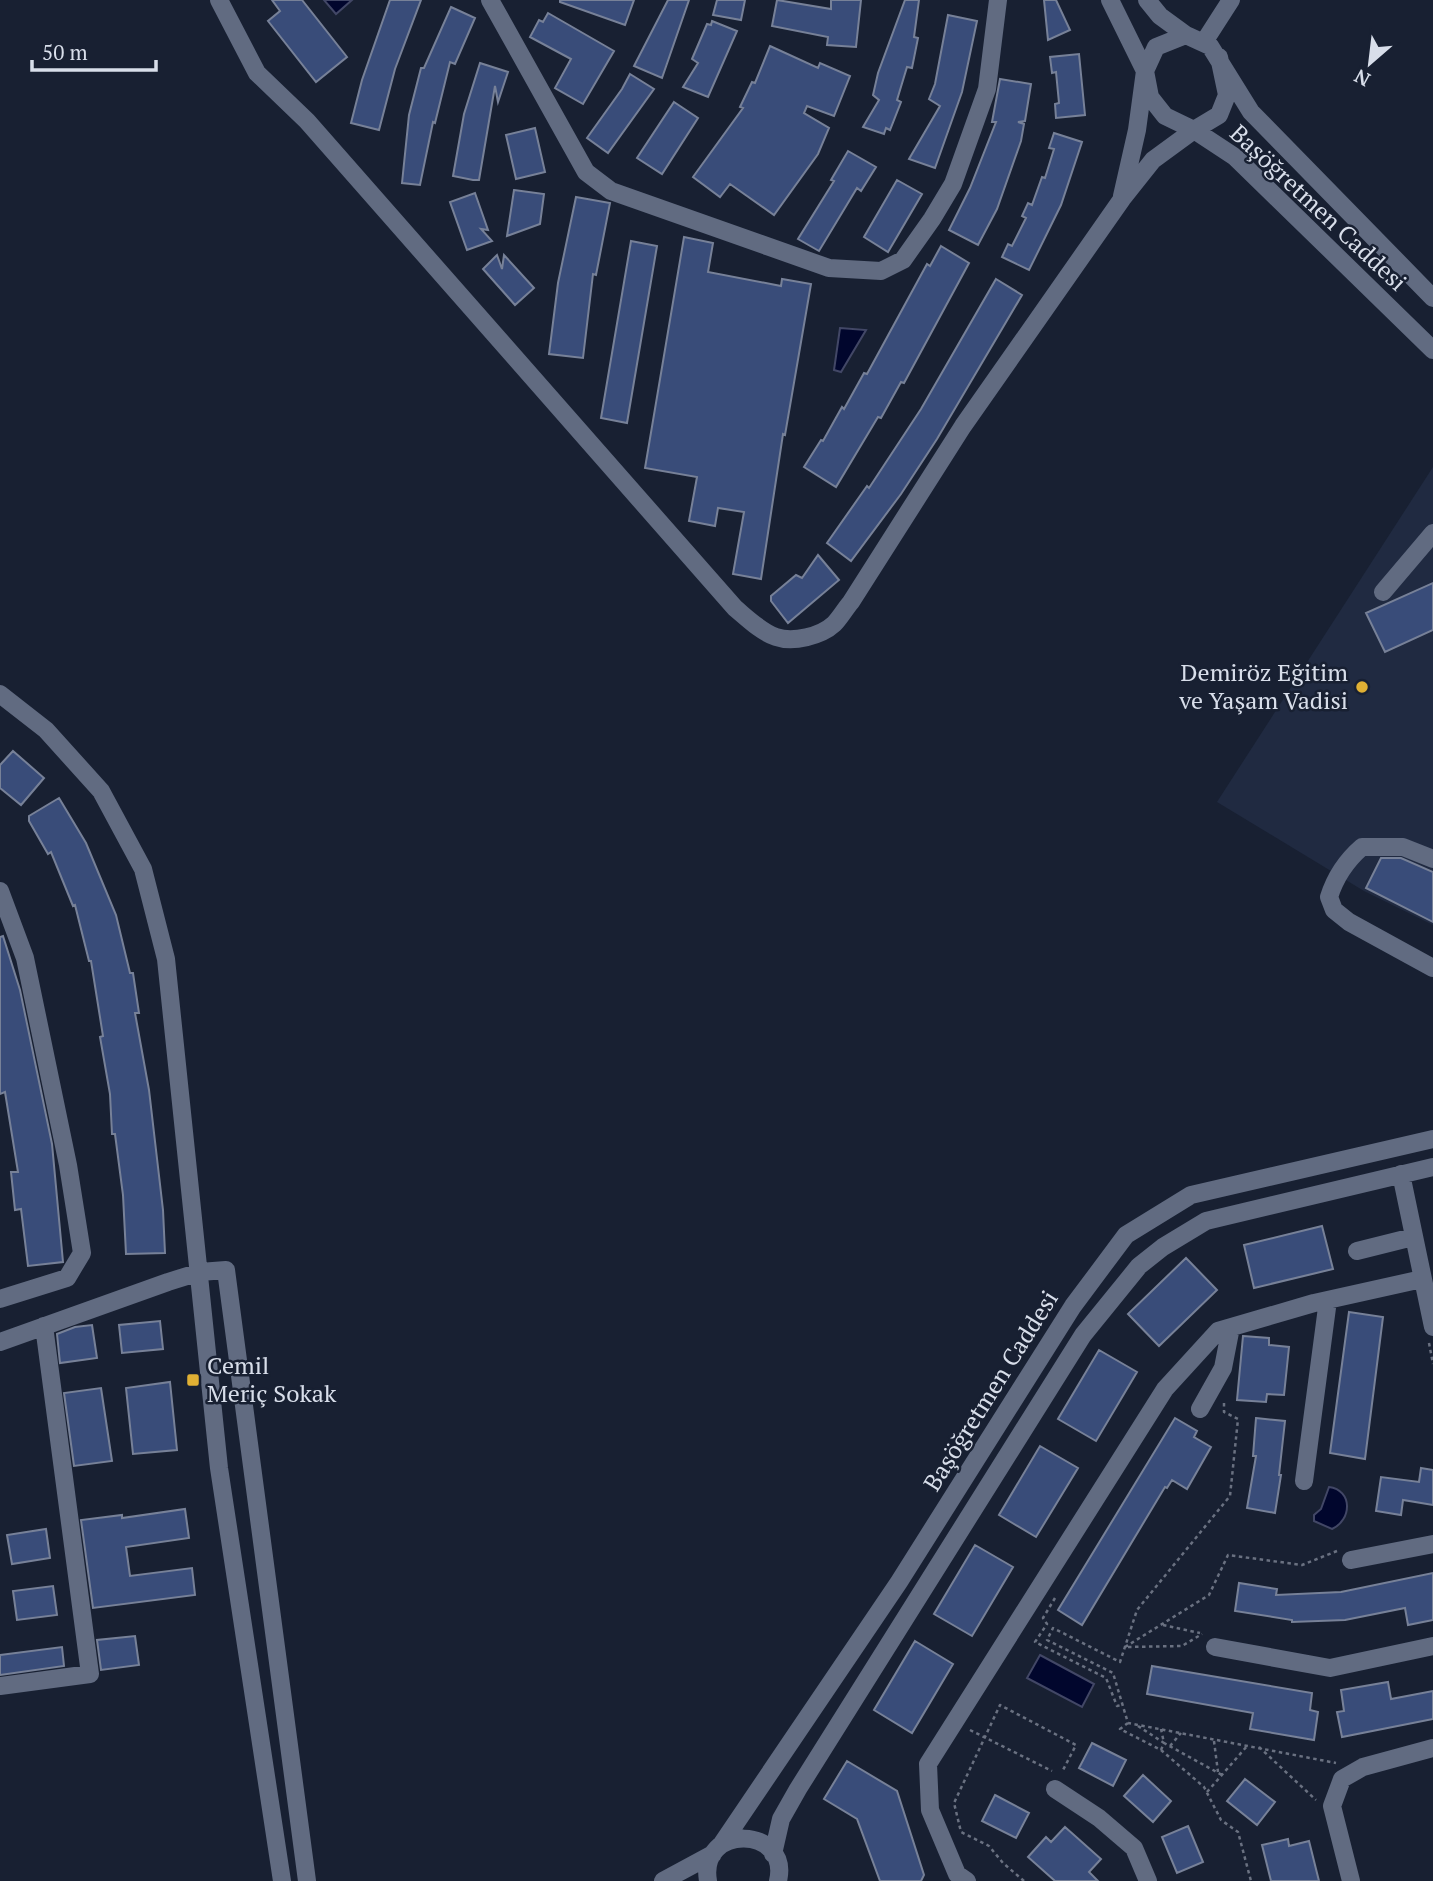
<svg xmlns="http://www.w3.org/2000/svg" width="1433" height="1881" viewBox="0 0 1433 1881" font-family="'PT Serif',serif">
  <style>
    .built { fill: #202a41 }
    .water { fill: #01062d; stroke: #424766; stroke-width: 2 }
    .building { fill: #394c79; stroke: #778198; stroke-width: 2 }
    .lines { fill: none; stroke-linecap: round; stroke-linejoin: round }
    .path { stroke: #6a7181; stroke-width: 2.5; stroke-dasharray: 3.5 3.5; stroke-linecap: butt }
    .minor { stroke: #616b81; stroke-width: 18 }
    .poi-dot { fill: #e0b034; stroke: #182032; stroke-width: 2.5 }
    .labels { text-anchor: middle; stroke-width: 5; stroke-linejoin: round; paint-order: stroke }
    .street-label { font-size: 24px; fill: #d8deea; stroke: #182032 }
    .poi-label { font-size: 24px; fill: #d8deea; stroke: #182032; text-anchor: end }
  </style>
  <rect width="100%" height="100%" fill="#182032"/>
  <path class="built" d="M1433 467V925L1364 891 1217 802Z"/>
  <path class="water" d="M324 0H352L336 14Z
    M840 328 866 330 841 372 834 370Z
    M1329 1487C1353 1490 1352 1520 1332 1529L1314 1521V1515L1321 1509Z
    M1040 1655 1094 1684 1082 1707 1027 1678Z"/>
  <path class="building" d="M272 0H302L347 57 316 82 268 21 280 11Z
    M390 0H421L395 69 379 130 351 123 362 80Z
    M560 0H634L625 25 560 2Z
    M668 0H689L662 78 634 66Z
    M717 0H745L741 20 713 15Z
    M777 0 831 9V0H861L856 47 827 45 828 37 772 26Z
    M905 0H919L914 37 918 38 912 68 907 67 897 100 901 102 890 130 886 128 884 134 863 127 879 100 873 95 878 73Z
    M1044 0H1056L1070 30 1048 40Z
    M451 7 475 18 455 64 450 62 435 123 433 122 420 185 402 183 409 115 421 68H424Z
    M548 13 614 51 583 104 555 88 571 59 530 37 539 20 543 22Z
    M948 15 977 21 962 92 935 168 909 159 940 106 929 99 935 84Z
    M712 21 737 31 708 97 683 87 698 63 692 59 707 24 711 25Z
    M770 46 818 68 820 63 850 76 834 116 807 106 804 113 829 128 818 154 774 215 730 184 720 197 693 177 743 108 740 107 752 82 755 83Z
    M1079 54 1085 115 1056 118 1055 104 1059 103 1056 72 1052 73 1050 57Z
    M480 63 508 72 498 102 495 86 479 180H473L453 176 464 114Z
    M630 74 654 89 608 153 587 138 622 89Z
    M1000 79 1031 84 1025 121 1018 122 1024 124 1021 141 997 209 978 245 949 230 970 188 996 122H992Z
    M674 102 698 118 662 174 637 158Z
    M535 128 545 172 516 179 506 135Z
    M1054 133 1082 142 1061 205 1029 270 1002 257 1008 244 1012 246 1026 218 1022 216 1028 203 1032 205 1042 177 1045 178 1054 149 1049 148Z
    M848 151 876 167 861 191 857 188 819 251 798 239 834 181 831 180Z
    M897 180 922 194 888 252 864 237Z
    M514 190 544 194 540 224 507 236Z
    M475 193 488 230 481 229 492 241 467 250 450 202Z
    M576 197 610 203 596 275 593 274 583 358 549 354 558 283Z
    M684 237 713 243 708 272 781 286 782 279 811 284 785 435 783 434 761 579 733 574 744 512 718 508 715 526 689 521 697 477 645 468Z
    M631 241 657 246 627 423 601 418Z
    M941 246 969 263 904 383 901 382 881 418 878 417 836 487 804 467 821 440 823 441 842 407 844 409 864 373 867 374 927 264 930 266Z
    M497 255 502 269 504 255 534 288 515 305 483 269Z
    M996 279 1022 295 937 439 901 494 851 561 827 543 867 486 869 488 921 409Z
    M818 555 839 580 788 623 771 601V596L796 575 802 578Z
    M1433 583V630L1385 652 1366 613Z
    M13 751 44 778 21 805 0 788V765Z
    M59 798 86 843 116 915 130 973H133L139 1013H135L149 1090 163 1210 165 1253 126 1254 123 1195 115 1134H112L110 1094 100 1037 103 1036 91 961H89L75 905 73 906 51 852 48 854 29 821V816Z
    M1381 858H1401L1433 872V922L1366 888Z
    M3 936 20 990 52 1144 63 1262 28 1266 21 1209 15 1210 11 1172H18L5 1092 0 1094V937Z
    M1322 1226 1333 1269 1254 1288 1244 1245Z
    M1186 1258 1217 1290 1159 1346 1128 1314Z
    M1349 1312 1383 1317 1365 1459 1330 1453Z
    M160 1321 163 1349 122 1353 119 1325Z
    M92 1325 97 1358 60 1363 57 1334 75 1327Z
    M1243 1336 1269 1338V1345L1289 1347 1284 1395 1267 1394 1266 1402 1237 1400Z
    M1099 1350 1137 1372 1096 1441 1058 1419Z
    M170 1382 177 1450 133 1454 126 1388Z
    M101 1388 112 1461 74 1466 64 1393Z
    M1175 1418 1197 1431 1194 1437 1211 1447 1187 1489 1172 1480 1167 1488 1165 1487 1082 1625 1058 1610Z
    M1256 1418 1285 1421 1279 1475H1281L1275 1513 1247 1508 1256 1456H1253Z
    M1040 1446 1078 1468 1036 1537 999 1515Z
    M1421 1468 1433 1470V1505L1403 1500 1401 1515 1376 1511 1381 1477 1419 1482Z
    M185 1509 189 1538 126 1547 130 1576 192 1568 195 1595 93 1608 81 1520 122 1515V1518Z
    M46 1529 50 1558 12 1564 7 1535Z
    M975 1545 1013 1567 972 1636 934 1614Z
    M1433 1573V1620L1408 1625 1405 1608 1345 1620 1292 1622V1620L1235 1611 1239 1583 1277 1589 1276 1595 1341 1592Z
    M53 1586 57 1615 17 1620 13 1591Z
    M135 1636 139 1665 101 1670 97 1640Z
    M915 1641 953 1664 912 1733 874 1710Z
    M62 1647 64 1666 0 1675V1655Z
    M1152 1666 1312 1693 1310 1710 1318 1712 1314 1740 1250 1729 1253 1713 1147 1694Z
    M1388 1682 1391 1699 1433 1691V1719L1342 1737 1337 1712 1344 1711 1341 1690Z
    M1092 1743 1126 1760 1113 1786 1079 1768Z
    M847 1761 897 1791 924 1875 921 1881H880L857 1819 824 1799Z
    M1143 1775 1171 1801 1153 1822 1124 1796Z
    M1245 1779 1275 1802 1257 1825 1227 1801Z
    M995 1795 1029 1813 1016 1838 982 1821Z
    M1188 1826 1203 1862 1177 1873 1162 1837Z
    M1065 1827 1101 1859 1089 1872 1098 1881H1055L1028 1857 1046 1837 1051 1842Z
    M1288 1839 1289 1846 1309 1841 1319 1881H1271L1262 1845Z"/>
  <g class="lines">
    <path class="path" d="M1429 1343 1433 1364
      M1224 1403V1412L1238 1419 1230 1496 1137 1610 1120 1662 1053 1628 1047 1640 1113 1673 1128 1723 1336 1763
      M1055 1598 1043 1618 1047 1624 1035 1642 1106 1678 1117 1706 1121 1705
      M1163 1625 1200 1633
      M1125 1647 1209 1595 1228 1555 1302 1565 1337 1551
      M1128 1647 1182 1646 1202 1634
      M1128 1723 1120 1729 1161 1750 1204 1787 1221 1820 1238 1832 1251 1881
      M1138 1726 1164 1743 1161 1729
      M970 1730 1052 1771
      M1214 1741 1218 1772
      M1170 1746 1181 1733
      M1259 1747 1316 1800
      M1161 1750 1164 1743 1222 1775
      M1207 1792 1248 1745
      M1024 1881 1003 1863 989 1846 961 1832 954 1803 1000 1705 1076 1745 1062 1772"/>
    <path class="minor" d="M219 0 257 73 307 121 735 608C747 618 761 632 776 637 793 643 821 636 834 624 840 618 845 609 851 602L963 426 1122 199 1153 160 1194 130 1219 115 1227 95 1219 57
      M490 0 586 172 611 191 829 268 881 271 903 260 932 219 953 184 987 89 998 0
      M1110 0 1145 71 1150 97 1165 116 1194 130 1235 157 1433 350
      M1147 0 1160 16 1186 35 1210 46 1251 112 1433 298
      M1204 42 1231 0
      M1122 196 1137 130 1145 71 1156 47 1186 35
      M1383 592 1433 533
      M0 694 46 730 101 791 143 869 166 959 219 1468 282 1881
      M1433 859 1403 847H1362C1347 860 1335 878 1329 897L1334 910 1349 922 1433 968
      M0 891 25 958 68 1165 82 1253 67 1278 0 1299
      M1401 1174 1433 1327
      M1357 1251 1413 1237
      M0 1342 168 1282 200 1272 226 1270 307 1881
      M1200 1409 1223 1368 1231 1327
      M1304 1481 1328 1300
      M1351 1560 1433 1544
      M1215 1647 1330 1668 1433 1646
      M0 1686 90 1674 44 1326
      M1055 1789 1099 1818 1134 1848 1148 1881
      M721 1845 899 1582 1073 1306 1126 1235 1191 1195 1433 1139
      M773 1854 781 1819 798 1789 1083 1335 1139 1266 1163 1247 1206 1221 1433 1167
      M663 1881 713 1854
      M708 1881C698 1823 791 1826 778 1881
      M967 1881 957 1874 930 1810 928 1764 1165 1389 1218 1331 1314 1303 1422 1279
      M1351 1881 1332 1806 1342 1779 1363 1767 1433 1748"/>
  </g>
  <g class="poi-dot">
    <circle cx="1362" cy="687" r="7"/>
    <rect x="186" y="1373" width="14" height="14" rx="3.5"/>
  </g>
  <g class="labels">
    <g class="street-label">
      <text transform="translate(1318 208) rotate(43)" y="8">Başöğretmen Caddesi</text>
      <text transform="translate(991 1391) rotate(-58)" y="8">Başöğretmen Caddesi</text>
    </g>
    <g class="poi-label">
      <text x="1348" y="681">Demiröz Eğitim<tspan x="1348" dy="28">ve Yaşam Vadisi</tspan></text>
      <text x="207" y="1374" text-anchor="start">Cemil<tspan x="207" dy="28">Meriç Sokak</tspan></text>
    </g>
  </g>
  <g transform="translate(1370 63) rotate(208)" stroke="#182032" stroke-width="5" paint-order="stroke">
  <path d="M0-5L12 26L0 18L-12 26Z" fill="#d8deea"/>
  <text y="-10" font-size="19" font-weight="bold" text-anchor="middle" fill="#d8deea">N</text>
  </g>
  <path d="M32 60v10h124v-10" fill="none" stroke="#d8deea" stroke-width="3.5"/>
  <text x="42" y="60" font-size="21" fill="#d8deea" stroke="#182032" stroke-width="5" paint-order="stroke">50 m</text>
</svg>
